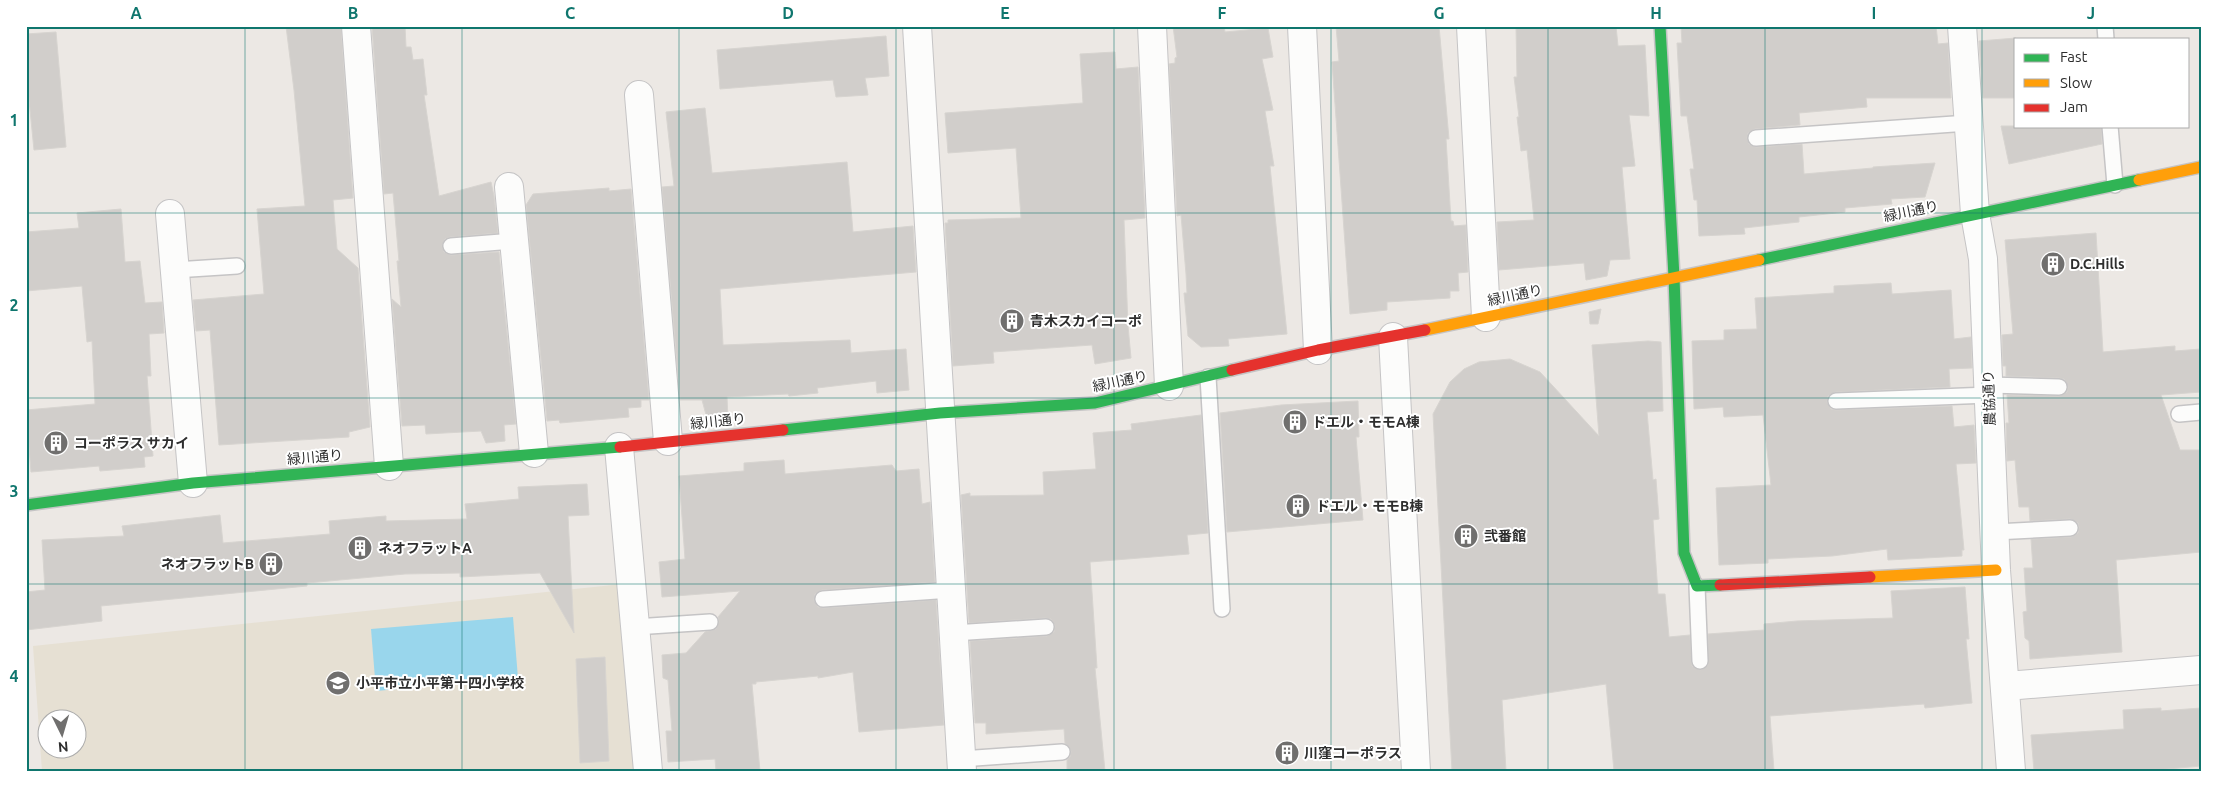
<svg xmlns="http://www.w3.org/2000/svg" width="2227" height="797" viewBox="0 0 2227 797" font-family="Ubuntu,'Noto Sans JP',sans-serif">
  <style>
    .education { fill: #e6e0d3; fill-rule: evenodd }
    .water { fill: #99d6ec }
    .building { fill: #d1cecb; stroke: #d7d4d0 }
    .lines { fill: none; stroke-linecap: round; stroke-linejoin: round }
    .lane-casing { stroke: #c5c4c5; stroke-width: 18 }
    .street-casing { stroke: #c5c4c5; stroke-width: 30 }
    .fast-casing { stroke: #c5c4c5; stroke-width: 14 }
    .slow-casing { stroke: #c5c4c5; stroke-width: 14 }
    .jam-casing { stroke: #c5c4c5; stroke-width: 14 }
    .lane { stroke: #fcfcfb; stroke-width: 15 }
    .street { stroke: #fcfcfb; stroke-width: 28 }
    .fast { stroke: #30b455; stroke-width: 11 }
    .slow { stroke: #ff9f0a; stroke-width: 11 }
    .jam { stroke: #e5322d; stroke-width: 11 }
    .grid { fill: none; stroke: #0f766e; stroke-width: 1; stroke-opacity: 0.55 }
    .labels { text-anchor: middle; stroke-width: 4; stroke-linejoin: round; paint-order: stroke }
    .street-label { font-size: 14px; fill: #2e2e2e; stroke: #fff }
    .poi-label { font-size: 14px; font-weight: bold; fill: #2e2e2e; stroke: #fff; text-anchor: start }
    .neatline { fill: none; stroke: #0f766e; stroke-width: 2 }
    .grid-label { font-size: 16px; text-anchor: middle; font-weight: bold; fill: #0f766e }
  </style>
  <rect width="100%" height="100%" fill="#ece8e4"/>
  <path class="education" d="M632 583 647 771H42L33 646ZM48 720H78V750H48Z"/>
  <path class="water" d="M513 617 518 678 376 691 371 629Z"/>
  <path class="building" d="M286 26H341L353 198 333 200 337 249 358 268 370 427 349 432V437L219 445 210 330 196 331 193 300 264 294 257 209 305 206 294 90Z
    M372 26H405L406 47H411L413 60 423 59 427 95H424L439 196 491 182 494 196 498 233 450 237 445 239 442 246 444 252 451 255 499 252 516 424 504 425 505 441 486 443 481 431 426 434 425 425 402 426 392 299 401 307 397 261H399L393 193 384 194Z
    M1173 26H1224L1225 32 1268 28 1273 57 1262 59 1273 110 1265 111 1274 166H1270L1287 334 1228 339 1229 346 1201 347 1188 336 1184 293H1187L1186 274 1181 215 1177 216 1169 64 1175 63V58L1177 57Z
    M1336 26H1439L1449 139H1446L1451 221H1453L1454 226 1466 225 1468 272 1458 273 1459 291H1450V298L1387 302V310L1350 314 1332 62 1339 61Z
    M1516 26H1616L1618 46 1645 45 1649 116 1629 115 1635 166 1622 167 1630 259 1610 260 1607 276 1586 280 1584 263 1499 270 1497 222 1534 220 1527 150 1521 151 1517 117H1519L1514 77H1517Z
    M1681 26H1936L1938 44 1948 43 1951 98H1866L1867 107 1799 113 1800 125 1755 129 1748 133 1747 138 1749 144 1756 147 1802 144 1804 174 1873 168V167L1935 163 1925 197 1891 199 1892 204 1845 208V212L1799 217V222L1744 228 1745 234 1699 236 1697 200H1694L1690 169H1694L1687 116H1681L1677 43H1682Z
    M56 32 66 147 34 150 26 70V34Z
    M886 36 889 76 865 78 868 95 836 97 833 80 720 89 717 50Z
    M2016 38V98H1983L1979 41Z
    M1115 52 1116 69 1138 67 1145 218 1124 220 1128 326 1131 358 1095 364 1092 345 993 352 994 363 953 366 945 223H948V220L1021 218 1016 148 948 153 945 113 1083 103 1080 54Z
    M705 108 712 173 847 162 853 232 913 226 916 272 720 289 723 345 850 340 851 353 906 349 909 390 877 393 876 381 817 388 818 393 789 396 788 394 727 397 728 420 708 422 702 400H680L662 187 674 186 666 112Z
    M2001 126H2101L2102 144 2009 164Z
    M609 188V191L631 189 649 400H641V407L628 408 629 417 560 423 559 420 547 421 526 205 533 194Z
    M121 209 125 262 140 261 145 303 162 302 164 333 149 334 151 376H147L153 456 144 457 145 467 100 471 99 466 31 472 26 410 95 404 92 341 87 342 82 286 26 291V232L79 228 77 213Z
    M2096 233 2103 352 2175 346V351L2201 349V392L2161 395 2180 450H2201V552L2116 560 2122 652 2030 659 2029 641 2025 638 2023 612 2027 611 2024 568H2033L2031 539 2071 537 2078 533 2079 527 2078 523 2070 519 2030 521 2029 507H2019L2015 460 2007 461 2006 423H2009L2007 395 2059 396 2067 392 2068 387 2064 379 2059 378 2006 376V366H2003L2002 335 2013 334 2005 240Z
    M1891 283 1892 294 1951 290 1954 339 1971 337 1972 368 1949 369 1950 387 1836 392 1828 396 1827 402 1831 409 1836 410 1952 406 1954 427 1974 425 1976 463 1956 464 1964 550H1962V556L1888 560 1887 549 1832 556 1768 559V563L1719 565 1716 488 1771 485 1763 415 1724 417 1723 407 1694 409 1692 341 1724 340V330L1757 329 1755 298 1834 293V286Z
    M1601 309 1598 324H1590L1589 312Z
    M1648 341 1661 342 1663 411 1647 412 1653 480 1656 479 1659 519 1653 520 1658 594H1665L1669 637 1690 635 1692 666 1701 670 1708 665V634L1764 630V624L1797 621 1893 618 1891 591 1965 587 1969 639H1966L1972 703 1925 708 1924 704 1770 716 1774 771H1614L1606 684 1502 700 1506 771H1452L1433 414 1450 382 1464 369 1479 362 1510 359 1540 372 1599 436 1592 345Z
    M1358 401 1359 437H1356L1363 520 1227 532 1220 413 1281 405Z
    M1201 415 1208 533 1187 535 1189 554 1090 562 1097 668H1095L1105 771H1067V760L1070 757 1071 751 1065 743 1064 729 986 734V723H975L970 641 1047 636 1054 632 1055 626 1051 619 1045 618 969 623 961 495 970 493V496L1044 495 1043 472 1096 469 1093 433 1132 430 1131 424Z
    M784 460 785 474 892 465 896 471 919 469 922 504 930 502 935 582 822 590 815 594 814 600 818 607 824 608 936 600 944 725 859 732 853 672 818 678V676L756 682V684H752L760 771H716L715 759 668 762 666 731H672L668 680 663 678 662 655 686 653 705 632 716 629 719 622 718 617 740 591 662 597 659 562 685 559 679 476 744 471V463Z
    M587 484 589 515 568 516 574 633 540 573 460 577V573L405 574 307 583V586L101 606 102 621 26 630V592L45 590 42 540 124 536 122 526 220 515 223 543 330 534 329 521 386 516V521L467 519 465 504 519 499 518 487Z
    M605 657 609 761 580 763 576 659Z
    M2161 708V711L2201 708V766L2145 771H2034L2031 735 2124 729 2123 710Z"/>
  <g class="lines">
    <defs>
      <path id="lane" d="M2105 26 2106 39
        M2110 126 2115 185
        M1756 138 1968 123
        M451 246 514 241
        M175 270 237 266
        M1208 377 1222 609
        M1989 385 2059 387
        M1836 401 1989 395
        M2179 414 2201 412
        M1995 532 2070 528
        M1697 586 1700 661
        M823 599 951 590
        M635 627 710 622
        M954 633 1046 627
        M961 759 1062 752"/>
      <path id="street" d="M356 26 389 466
        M917 26 962 771
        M1152 26 1169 386
        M1302 26 1318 350
        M1471 26 1486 317
        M1962 26 1975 214 1983 259 1996 570 2011 771
        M639 95 668 441
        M509 187 534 453
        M170 214 193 483
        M1393 337 1416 771
        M619 447 648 771
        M2006 686 2201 670"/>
      <path id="fast" d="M1660 26 1674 277 1684 553 1697 586 1720 585
        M1759 260 2139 180
        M783 430 940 413 1095 403 1232 370
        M26 505 193 483 620 447"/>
      <path id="slow" d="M2139 180 2201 167
        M1425 330 1759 260
        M1870 577 1996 570"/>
      <path id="jam" d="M1232 370 1318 350 1425 330
        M620 447 783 430
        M1720 585 1870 577"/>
    </defs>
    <use href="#lane" class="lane-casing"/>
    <use href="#street" class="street-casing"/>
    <use href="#fast" class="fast-casing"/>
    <use href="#slow" class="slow-casing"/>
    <use href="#jam" class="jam-casing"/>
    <use href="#lane" class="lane"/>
    <use href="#street" class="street"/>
    <use href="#fast" class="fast"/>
    <use href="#slow" class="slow"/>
    <use href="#jam" class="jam"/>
  </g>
  <path class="grid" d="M245 26V771M462 26V771M679 26V771M896 26V771M1114 26V771M1331 26V771M1548 26V771M1765 26V771M1982 26V771M26 213H2201M26 398H2201M26 584H2201"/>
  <defs>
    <symbol id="building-disc" viewBox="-11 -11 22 22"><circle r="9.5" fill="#706f6e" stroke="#fff"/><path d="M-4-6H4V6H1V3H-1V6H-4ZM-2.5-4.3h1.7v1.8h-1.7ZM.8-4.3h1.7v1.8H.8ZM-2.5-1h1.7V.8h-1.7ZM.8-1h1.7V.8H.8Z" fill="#fff"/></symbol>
    <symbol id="school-disc" viewBox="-11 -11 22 22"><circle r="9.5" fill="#706f6e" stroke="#fff"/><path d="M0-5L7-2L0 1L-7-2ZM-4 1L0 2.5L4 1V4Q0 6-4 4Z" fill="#fff"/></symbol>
  </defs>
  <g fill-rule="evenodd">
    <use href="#building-disc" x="2039" y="250" width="28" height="28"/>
    <use href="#building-disc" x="998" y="307" width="28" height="28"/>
    <use href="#building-disc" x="1281" y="408" width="28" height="28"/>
    <use href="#building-disc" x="42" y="429" width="28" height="28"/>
    <use href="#building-disc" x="1284" y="492" width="28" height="28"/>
    <use href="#building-disc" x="1452" y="522" width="28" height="28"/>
    <use href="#building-disc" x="346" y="534" width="28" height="28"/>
    <use href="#building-disc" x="257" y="550" width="28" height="28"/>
    <use href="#school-disc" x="324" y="669" width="28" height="28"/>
    <use href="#building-disc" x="1273" y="739" width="28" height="28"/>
  </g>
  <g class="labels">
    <g class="street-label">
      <text transform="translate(1911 211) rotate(-12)" y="5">緑川通り</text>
      <text transform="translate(1515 295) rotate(-12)" y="5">緑川通り</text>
      <text transform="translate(1120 381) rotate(-12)" y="5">緑川通り</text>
      <text transform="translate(1989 398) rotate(-92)" y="5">農協通り</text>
      <text transform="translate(718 421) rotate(-6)" y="5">緑川通り</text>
      <text transform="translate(315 457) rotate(-5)" y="5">緑川通り</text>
    </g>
    <g class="poi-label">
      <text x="2070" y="269">D.C.Hills</text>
      <text x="1030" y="326">青木スカイコーポ</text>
      <text x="1312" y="427">ドエル・モモA棟</text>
      <text x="74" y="448">コーポラス サカイ</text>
      <text x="1316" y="511">ドエル・モモB棟</text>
      <text x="1484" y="541">弐番館</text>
      <text x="378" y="553">ネオフラットA</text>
      <text x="254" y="569" text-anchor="end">ネオフラットB</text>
      <text x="356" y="688">小平市立小平第十四小学校</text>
      <text x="1304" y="758">川窪コーポラス</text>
    </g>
  </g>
  <rect width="2227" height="797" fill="none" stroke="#ffffff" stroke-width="55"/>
  <rect x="2014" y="38" width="175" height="90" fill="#ffffff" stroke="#ababab"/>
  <rect x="2024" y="54" width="25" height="8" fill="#30b455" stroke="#ababab"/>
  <text x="2060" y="62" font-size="15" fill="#2e2e2e">Fast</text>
  <rect x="2024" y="79" width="25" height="8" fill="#ff9f0a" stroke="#ababab"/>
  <text x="2060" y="88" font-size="15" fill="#2e2e2e">Slow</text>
  <rect x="2024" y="104" width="25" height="8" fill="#e5322d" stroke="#ababab"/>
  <text x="2060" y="112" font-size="15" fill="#2e2e2e">Jam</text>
  <g transform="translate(62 734) rotate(175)"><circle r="24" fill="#ffffff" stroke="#ababab"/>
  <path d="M0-4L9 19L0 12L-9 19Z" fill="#706f6e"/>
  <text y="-8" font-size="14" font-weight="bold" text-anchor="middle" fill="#2e2e2e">N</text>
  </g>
  <rect x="28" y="28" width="2172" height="742" class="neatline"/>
  <g class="grid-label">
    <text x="136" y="19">A</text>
    <text x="353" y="19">B</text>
    <text x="570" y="19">C</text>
    <text x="788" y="19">D</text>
    <text x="1005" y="19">E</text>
    <text x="1222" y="19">F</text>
    <text x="1439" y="19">G</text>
    <text x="1656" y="19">H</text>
    <text x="1874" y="19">I</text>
    <text x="2091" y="19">J</text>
    <text x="14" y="126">1</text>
    <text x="14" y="311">2</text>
    <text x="14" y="497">3</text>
    <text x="14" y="682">4</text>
  </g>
</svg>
